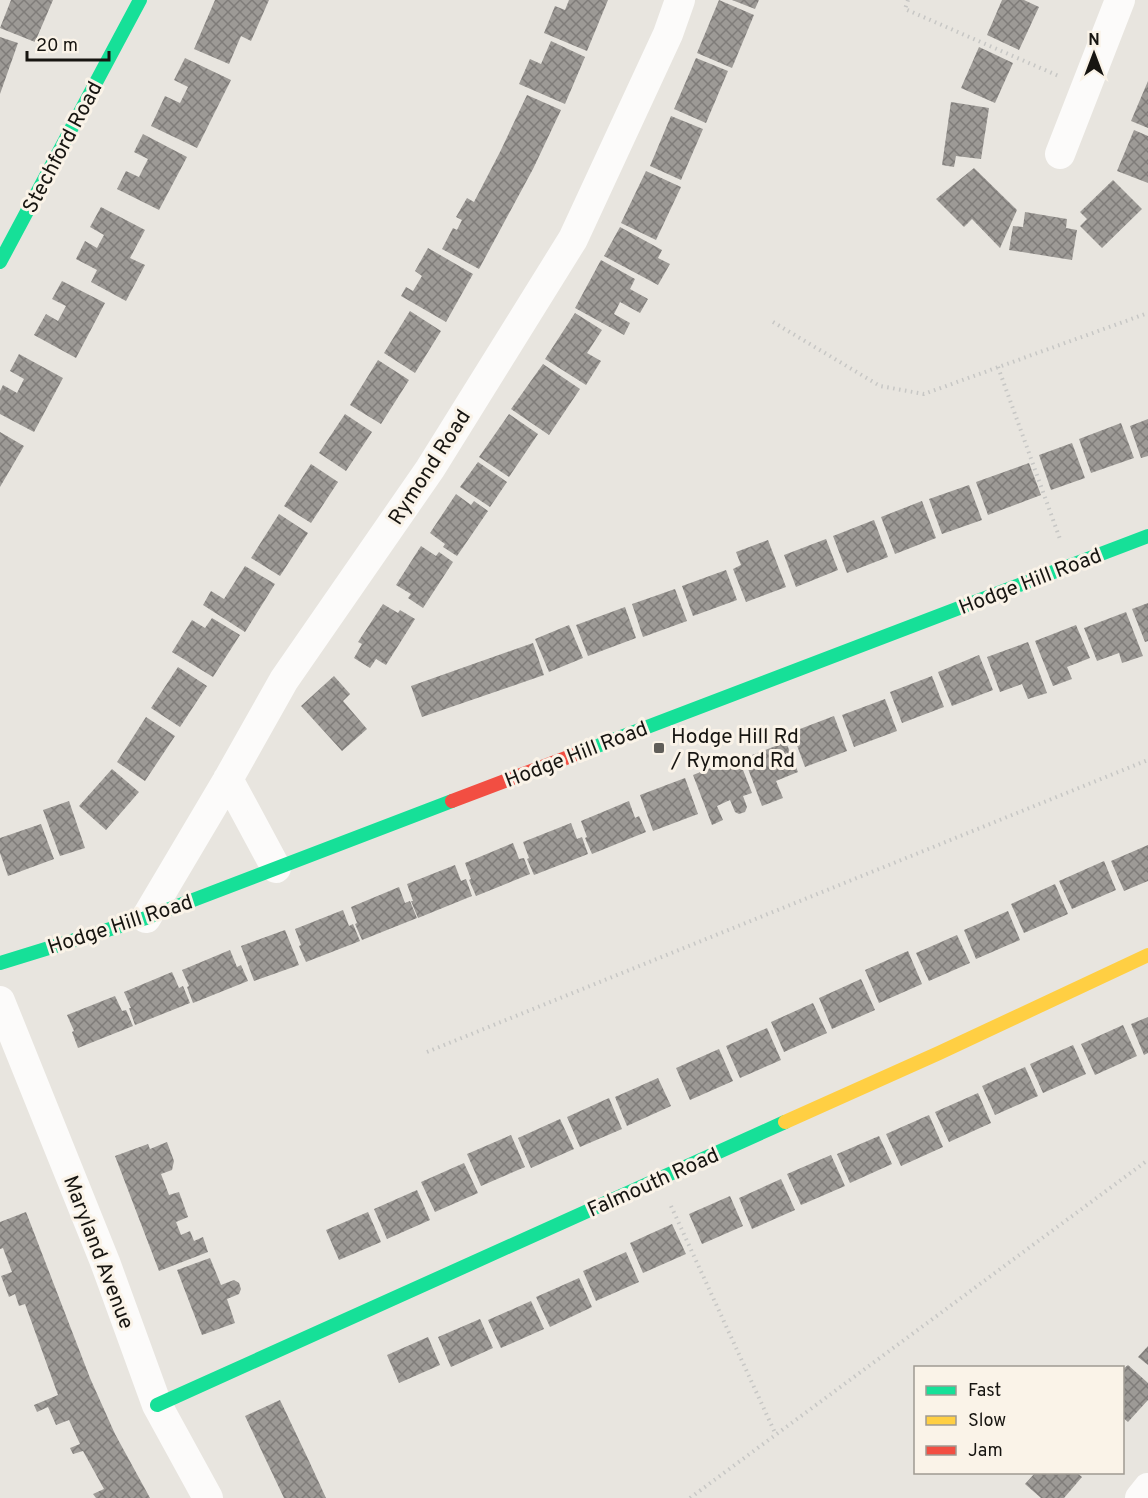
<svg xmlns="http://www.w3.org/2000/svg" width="1148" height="1498" viewBox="0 0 1148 1498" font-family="Overpass,sans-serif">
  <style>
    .building { fill: url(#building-cross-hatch) }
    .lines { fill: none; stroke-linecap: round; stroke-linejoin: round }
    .path { stroke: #c7c7c5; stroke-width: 4; stroke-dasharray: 1.5 4.5; stroke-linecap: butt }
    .street { stroke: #fcfbfa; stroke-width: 30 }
    .fast { stroke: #16e098; stroke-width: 14 }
    .slow { stroke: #ffcf43; stroke-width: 14 }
    .jam { stroke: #f24e42; stroke-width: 14 }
    .poi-dot { fill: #605e59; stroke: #faf3e8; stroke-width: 2 }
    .labels { text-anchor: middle; stroke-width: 6; stroke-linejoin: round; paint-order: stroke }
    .street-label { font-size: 21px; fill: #171511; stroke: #faf3e8 }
    .poi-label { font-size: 21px; fill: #171511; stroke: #faf3e8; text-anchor: start }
  </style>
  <defs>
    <pattern id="building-cross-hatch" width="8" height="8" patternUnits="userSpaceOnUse" patternTransform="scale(1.5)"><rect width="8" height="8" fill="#9d9a96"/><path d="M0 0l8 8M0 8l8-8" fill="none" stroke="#7f7c79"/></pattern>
  </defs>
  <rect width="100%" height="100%" fill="#e8e5df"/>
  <path class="building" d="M11 0H53L35 42 0 28Z
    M215 0H269L251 41 241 36 229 64 194 49Z
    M569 0H608L587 51 544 33 555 6 565 10Z
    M719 0 754 15 732 68 697 53Z
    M732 0H759L755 9Z
    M1002 0H1024L1039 7 1019 50 987 35Z
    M0 37 18 43 0 94Z
    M551 41 585 57 565 104 519 84 530 59 541 64Z
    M979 47 1013 63 995 103 961 88Z
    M185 58 231 80 197 148 151 126 165 96 180 103 188 87 174 80Z
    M696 58 728 71 706 123 674 109Z
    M1148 81V128L1131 121Z
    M527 95 561 110 533 169 479 269 442 249 453 228 457 230 462 220 456 217 467 198 474 202 500 152Z
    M951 102 989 108 981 159 956 156 954 167 942 165Z
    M671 116 703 129 681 180 650 166Z
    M1134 130 1148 136V183L1117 171Z
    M143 134 187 157 159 210 117 189 126 171 139 177 148 159 134 152Z
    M974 168 1017 210 1000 248 972 219 964 227 936 199Z
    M646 171 681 187 656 240 621 223Z
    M1113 180 1142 209 1102 248 1080 226 1087 219 1080 212Z
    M101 207 145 230 130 258 145 265 126 301 91 282 97 270 76 259 85 241 97 248 104 235 90 227Z
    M1025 212 1067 219 1066 228 1077 230 1072 260 1009 250 1013 226 1023 227Z
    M620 227 662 250 658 258 670 264 658 285 604 256Z
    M428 248 473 274 446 322 401 296 406 287 413 291 422 276 415 271Z
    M601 260 635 279 630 289 648 299 640 313 620 302 614 314 630 323 624 335 575 308Z
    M62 281 105 303 76 358 34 335 46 314 58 321 66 306 52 299Z
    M410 311 441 331 415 373 384 353Z
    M575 313 602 330 587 353 601 361 586 385 545 359Z
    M19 354 63 378 34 432 0 414V391L3 385 17 393 24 379 10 371Z
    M378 360 409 380 381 424 350 405Z
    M543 364 580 389 549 435 511 409Z
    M345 414 372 432 346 471 319 453Z
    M509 414 538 434 509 477 479 457Z
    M1148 419V456L1141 458 1130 426Z
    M1121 423 1134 458 1091 473 1079 439Z
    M0 432 24 446 0 487Z
    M1072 443 1085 478 1051 490 1039 455Z
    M478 462 507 482 490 507 460 487Z
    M1029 463 1041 495 988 515 976 482Z
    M311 464 338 482 311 523 284 506Z
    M969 485 982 520 942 534 929 499Z
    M456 494 471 505 474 501 488 511 457 556 443 547 445 544 430 533Z
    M922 501 936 538 895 554 881 517Z
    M279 514 308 533 280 576 251 558Z
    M874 520 888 557 847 573 833 536Z
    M826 539 838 570 796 587 784 555Z
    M768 540 786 587 746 602 733 569 741 565 736 552Z
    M421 546 436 556 439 552 453 562 423 608 408 598 411 594 396 585Z
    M245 566 275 584 245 632 203 605 211 591 224 599Z
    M726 570 737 600 693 616 682 586Z
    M675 589 687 621 643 637 632 604Z
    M1148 603V641L1145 642 1132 609Z
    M383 604 398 613 400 610 415 619 386 665 376 659 370 668 354 658 362 644 358 642Z
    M625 607 636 638 588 656 576 625Z
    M1126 612 1143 656 1122 663 1119 653 1097 661 1084 628Z
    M212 618 240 635 213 677 172 652 192 620 205 628Z
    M569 625 583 658 549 672 535 639Z
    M1076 625 1090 658 1067 667 1072 679 1053 686 1035 641Z
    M1028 642 1047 693 1028 699 1022 684 1000 692 987 657Z
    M533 643 544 675 422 717 411 686Z
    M979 655 993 690 952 706 938 672Z
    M178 667 207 686 180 727 151 708Z
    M334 676 350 694 343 701 367 729 342 751 301 706Z
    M932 676 944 707 902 723 890 692Z
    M885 699 897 731 854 747 842 715Z
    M834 716 847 751 805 767 792 732Z
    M146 717 175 736 145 781 117 762Z
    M786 742 798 772 776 781 783 798 762 806 744 758Z
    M738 757 752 793 743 796 747 807 745 812 739 814 735 812 730 800 717 806 723 820 712 825 693 775Z
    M112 769 139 792 106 830 79 806Z
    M685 778 698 814 653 831 640 795Z
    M69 801 85 848 60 856 43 810Z
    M629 801 635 818 639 816 646 832 592 854 585 838 587 837 581 821Z
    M571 823 577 839 582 837 588 854 534 875 527 859 529 858 523 842Z
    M41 824 54 859 8 876 0 853V838Z
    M513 843 519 859 524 858 530 874 476 896 469 880 471 879 465 863Z
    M1148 845V881L1124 891 1111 861Z
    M1104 861 1116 890 1072 909 1059 881Z
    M455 865 461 881 466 879 472 896 418 918 411 901H413L407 884Z
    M1055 884 1068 914 1024 933 1011 904Z
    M399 887 405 903 410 901 417 918 362 940 355 924 357 923 351 907Z
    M343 910 349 926 353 924 360 941 306 962 299 946 301 945 295 929Z
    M1008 911 1020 940 976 959 964 930Z
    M285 930 299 965 254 981 241 946Z
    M957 935 970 963 929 981 916 953Z
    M230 950 237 967 241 965 248 981 193 1003 187 987 189 986 182 970Z
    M908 951 922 984 879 1003 865 970Z
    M172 972 179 988 183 986 190 1003 135 1025 129 1008H131L124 992Z
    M861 979 875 1010 832 1029 819 998Z
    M115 996 122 1011 126 1010 133 1026 78 1048 72 1032 74 1031 67 1015Z
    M813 1003 827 1033 784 1052 771 1022Z
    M1148 1017V1053L1144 1055 1131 1024Z
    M1123 1025 1137 1056 1095 1075 1081 1044Z
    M767 1028 781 1060 740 1078 726 1046Z
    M1073 1045 1086 1074 1043 1093 1030 1064Z
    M719 1049 733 1081 690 1100 676 1068Z
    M1025 1067 1038 1096 995 1115 982 1086Z
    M658 1078 671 1106 627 1126 615 1097Z
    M978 1093 991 1123 949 1142 935 1112Z
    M609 1098 622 1129 580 1147 567 1117Z
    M929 1115 943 1147 901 1166 886 1134Z
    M560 1119 574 1149 531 1168 518 1138Z
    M511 1135 525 1167 481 1186 467 1154Z
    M879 1136 892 1164 850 1183 837 1154Z
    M167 1142 174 1161 172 1170 161 1174 169 1195 179 1192 188 1217 176 1222 181 1235 190 1231 194 1241 203 1237 208 1252 159 1271 115 1156 148 1144 150 1149Z
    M831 1155 845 1186 801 1205 787 1174Z
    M464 1163 478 1193 435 1212 421 1182Z
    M781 1179 795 1210 752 1229 739 1198Z
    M417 1190 430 1220 387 1239 374 1209Z
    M730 1196 743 1226 702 1244 689 1214Z
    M26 1212 90 1378 115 1434 150 1498H96L93 1494 104 1489 83 1451 73 1454 70 1448 80 1444 69 1420 56 1425 48 1407 37 1412 34 1405 58 1395 25 1304 19 1306 15 1294 9 1297 1 1276 12 1272 3 1248 0 1249V1222Z
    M368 1212 381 1242 339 1260 326 1230Z
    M672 1224 686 1254 643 1273 630 1243Z
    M626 1252 639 1282 596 1301 583 1271Z
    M210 1258 221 1285 234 1280 239 1283 241 1289 239 1294 227 1299 235 1323 202 1335 177 1270Z
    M579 1278 592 1307 550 1327 536 1297Z
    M531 1301 544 1329 501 1348 488 1320Z
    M480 1319 493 1348 451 1367 438 1337Z
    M428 1337 440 1365 399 1383 387 1355Z
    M1148 1346V1365L1138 1357Z
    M1128 1365 1148 1383V1400L1128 1422 1122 1417V1370Z
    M280 1400 309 1461 326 1498H284L245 1416Z
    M1035 1473H1077L1082 1477 1064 1498H1041L1025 1484Z"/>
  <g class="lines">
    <path class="path" d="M908 0 905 9 1061 77
      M773 322 880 386 924 394 1148 313
      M998 367 1060 539
      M427 1052 1148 760
      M671 1206 776 1435
      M690 1498 1148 1160"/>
    <path class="street" d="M1060 154 1120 0
      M228 779 276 868
      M146 918 226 783 284 680 430 469 573 239 668 34 680 0
      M0 1001 105 1262 157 1405 208 1498
      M1140 1498 1148 1488"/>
    <path class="fast" d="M0 262 140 0
      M579 753 1148 536
      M0 963 146 918 452 801
      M157 1405 785 1122"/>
    <path class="slow" d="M785 1122 939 1053 1148 955"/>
    <path class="jam" d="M452 801 579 753"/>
  </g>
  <rect class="poi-dot" x="653" y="742" width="12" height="12" rx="3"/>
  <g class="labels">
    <g class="street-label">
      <text transform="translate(62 147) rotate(-62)" y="7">Stechford Road</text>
      <text transform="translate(429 467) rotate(-57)" y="7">Rymond Road</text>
      <text transform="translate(1030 581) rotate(-21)" y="7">Hodge Hill Road</text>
      <text transform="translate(576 754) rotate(-21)" y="7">Hodge Hill Road</text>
      <text transform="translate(120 924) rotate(-18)" y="7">Hodge Hill Road</text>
      <text transform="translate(653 1182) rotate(-24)" y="7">Falmouth Road</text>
      <text transform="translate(99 1252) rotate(69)" y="7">Maryland Avenue</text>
    </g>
    <g class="poi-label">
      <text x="671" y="743">Hodge Hill Rd<tspan x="671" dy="24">/ Rymond Rd</tspan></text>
    </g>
  </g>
  <rect x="914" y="1366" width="210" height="108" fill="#faf3e8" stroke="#9f9a92" stroke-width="1.5"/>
  <rect x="926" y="1386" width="30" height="9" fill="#16e098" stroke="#9f9a92" stroke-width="1.5"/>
  <text x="968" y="1396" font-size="18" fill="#171511">Fast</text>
  <rect x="926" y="1416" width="30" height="9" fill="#ffcf43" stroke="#9f9a92" stroke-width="1.5"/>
  <text x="968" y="1426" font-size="18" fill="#171511">Slow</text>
  <rect x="926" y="1446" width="30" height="9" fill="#f24e42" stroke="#9f9a92" stroke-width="1.5"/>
  <text x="968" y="1456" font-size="18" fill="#171511">Jam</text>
  <g transform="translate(1094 54)" stroke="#faf3e8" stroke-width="4.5" paint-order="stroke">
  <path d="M0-4.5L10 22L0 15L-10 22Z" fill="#171511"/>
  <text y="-9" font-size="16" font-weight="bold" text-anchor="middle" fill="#171511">N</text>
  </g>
  <path d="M27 51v9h82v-9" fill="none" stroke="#171511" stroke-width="3"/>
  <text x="36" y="51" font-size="18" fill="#171511" stroke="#faf3e8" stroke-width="4.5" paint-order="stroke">20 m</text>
</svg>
